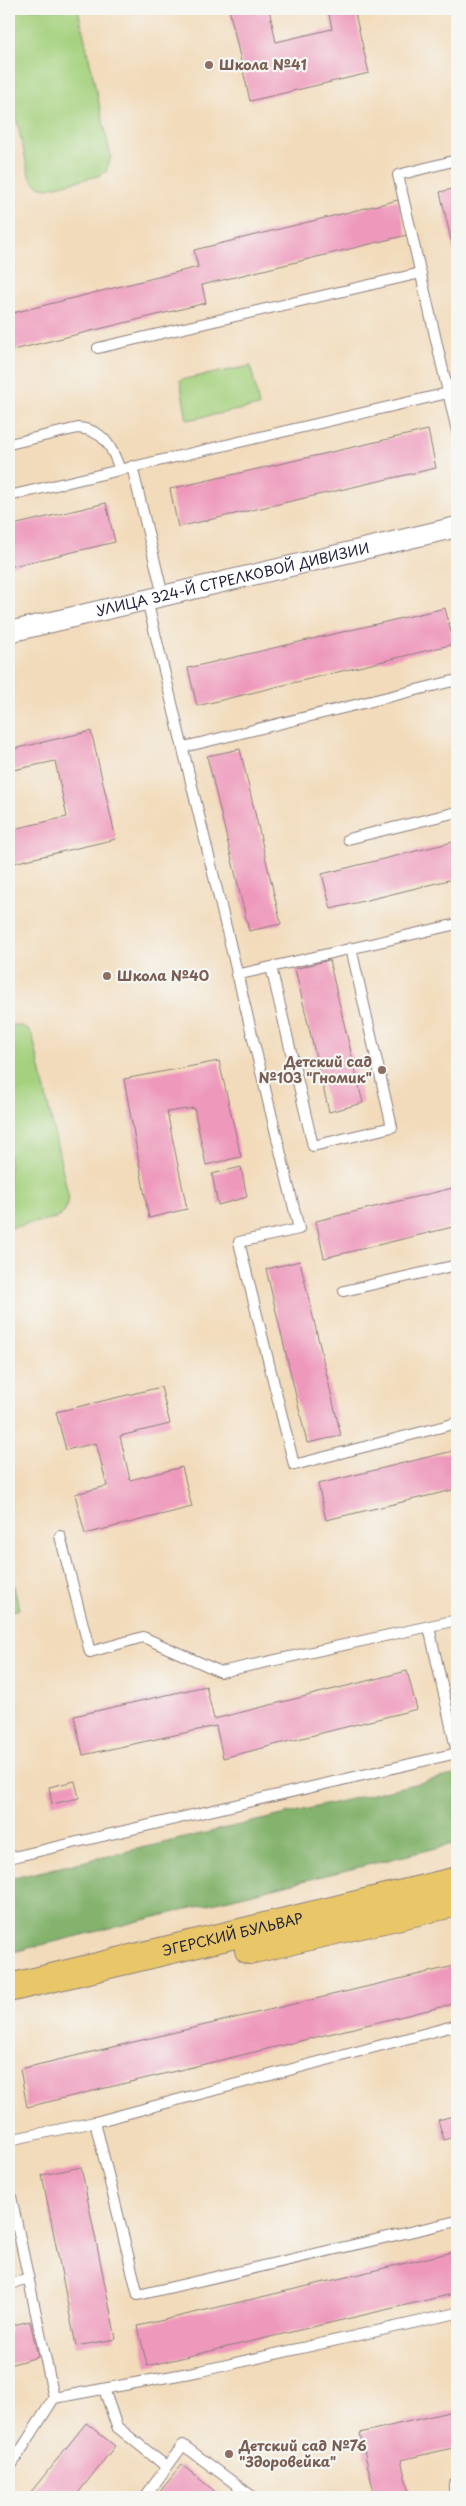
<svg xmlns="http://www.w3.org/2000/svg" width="466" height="2506" viewBox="0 0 466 2506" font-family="'Playpen Sans',sans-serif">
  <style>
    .green { fill: #a5d17e; stroke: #647a5c }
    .forest { fill: #84b36d; stroke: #536a54 }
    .building { fill: #e9b }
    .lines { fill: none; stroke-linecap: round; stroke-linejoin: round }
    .lane-casing { stroke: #8a7e7b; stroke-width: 12 }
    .street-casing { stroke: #8a7e7b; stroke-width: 22 }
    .primary-casing { stroke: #8a7e7b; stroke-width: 30 }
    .lane { stroke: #fff; stroke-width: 10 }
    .street { stroke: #fff; stroke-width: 20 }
    .primary { stroke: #e9c769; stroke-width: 28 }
    .education-dot { fill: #8d6e63; stroke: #f6f6f2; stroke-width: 2 }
    .labels { text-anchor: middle; stroke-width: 4.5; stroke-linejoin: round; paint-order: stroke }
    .education-label { font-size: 14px; font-weight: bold; fill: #785e54; stroke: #f6f6f2; text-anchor: start }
    .street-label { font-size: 14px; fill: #22223b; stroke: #f6f6f2 }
  </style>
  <rect width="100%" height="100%" fill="#f6f6f2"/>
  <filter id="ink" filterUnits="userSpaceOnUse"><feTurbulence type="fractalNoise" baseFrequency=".02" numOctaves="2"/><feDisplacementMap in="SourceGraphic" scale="10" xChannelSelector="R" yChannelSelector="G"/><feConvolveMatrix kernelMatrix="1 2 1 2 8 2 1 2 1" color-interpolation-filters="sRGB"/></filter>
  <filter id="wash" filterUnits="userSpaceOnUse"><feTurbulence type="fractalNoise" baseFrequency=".0096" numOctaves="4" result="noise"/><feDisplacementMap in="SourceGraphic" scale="20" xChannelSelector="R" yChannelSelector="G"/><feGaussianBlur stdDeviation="1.12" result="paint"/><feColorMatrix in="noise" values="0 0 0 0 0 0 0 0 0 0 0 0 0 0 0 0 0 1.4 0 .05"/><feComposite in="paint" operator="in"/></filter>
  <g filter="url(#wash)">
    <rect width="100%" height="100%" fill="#f2dbbb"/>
    <path class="green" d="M9 9H78L111 157 106 172 98 176 48 188C38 187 34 184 29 175L9 85Z
      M251 366 259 406 187 420 180 380Z
      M14 1025C24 1026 28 1028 33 1037L69 1199 64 1213 57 1218 9 1228V1026Z
      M9 1564 19 1609 9 1612Z"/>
    <path class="forest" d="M457 1774V1843L9 1953V1879Z"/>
    <g id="blocks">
      <path class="building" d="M229 9H269L276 42 332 29 328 9H354L369 73 250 101Z
        M457 188V265L440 192Z
        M398 200 407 235 202 285 206 303 9 351V314L198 267 194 250Z
        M428 430 436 468 178 527 170 489Z
        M106 503 115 542 9 567V526Z
        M445 608 454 644 197 706 188 668Z
        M91 731 116 839 9 864V830L67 817 55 761 9 771V750Z
        M240 749 281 924 249 931 207 756Z
        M457 841V878L331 909 322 874Z
        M329 960 363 1103 329 1112 295 969Z
        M219 1061 241 1157 206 1165 194 1108 167 1112 187 1209 149 1218 124 1079Z
        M241 1167 247 1197 218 1205 212 1174Z
        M457 1187V1226L324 1258 316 1221Z
        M300 1261 341 1436 307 1443 266 1269Z
        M161 1387 170 1424 120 1436 130 1480 182 1467 192 1507 85 1534 75 1494 107 1486 96 1443 66 1450 56 1412Z
        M457 1450V1489L326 1520 318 1484Z
        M407 1671 417 1709 223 1758 216 1726 83 1755 74 1716 206 1686 214 1719Z
        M75 1781 79 1798 52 1804 49 1787Z
        M454 1966 457 1979V2003L27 2107 20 2069Z
        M457 2115V2136L444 2140 438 2120Z
        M81 2167 116 2339 76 2346 42 2175Z
        M457 2251V2293L147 2366 138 2326Z
        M30 2321 38 2357 9 2365V2326Z
        M457 2410V2447L401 2460 410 2497H375L360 2433Z
        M86 2423 115 2446 75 2497H27Z
        M182 2465 222 2497H160L157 2495Z"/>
    </g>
  </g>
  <g filter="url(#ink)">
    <use href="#blocks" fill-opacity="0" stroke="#8a7e7b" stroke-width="1"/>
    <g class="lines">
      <defs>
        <path id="lane" d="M457 160 398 175 457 431
          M98 348 421 273
          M9 444 78 428C104 430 112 447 120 470
          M132 466 163 596
          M9 496 448 393
          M147 600 299 1229 239 1242 294 1465 457 1423
          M184 747 457 680
          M348 839 457 812
          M351 948 392 1127 313 1146 271 967 457 924
          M236 975 271 967
          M344 1291 457 1265
          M60 1536 90 1652 143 1637 221 1672 457 1620
          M429 1627 457 1753
          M9 1858 457 1753
          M95 2122 138 2295 457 2221
          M9 2140 95 2122 457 2025
          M9 2187 54 2398 9 2469
          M9 2284 27 2280
          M104 2389 117 2427 167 2467
          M54 2398 200 2371 457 2313
          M145 2497 183 2445 253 2497
          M454 2497V2484L457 2483"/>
        <g id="street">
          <path id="s1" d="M9 632 457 527"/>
        </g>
        <g id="primary">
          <path d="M249 1950 457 1902"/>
          <path id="s2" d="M9 1988 457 1881"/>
        </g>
      </defs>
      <use href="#lane" class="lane-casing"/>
      <use href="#street" class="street-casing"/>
      <use href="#primary" class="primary-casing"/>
      <use href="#lane" class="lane"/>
      <use href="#street" class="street"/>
      <use href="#primary" class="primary"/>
    </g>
  </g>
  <g class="education-dot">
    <circle cx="209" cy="65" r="5"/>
    <circle cx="107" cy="976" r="5"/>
    <circle cx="382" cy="1070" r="5"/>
    <circle cx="229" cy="2454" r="5"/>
  </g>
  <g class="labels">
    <g class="education-label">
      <text x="219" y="70">Школа №41</text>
      <text x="117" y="981">Школа №40</text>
      <text x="372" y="1067" text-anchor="end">Детский сад<tspan x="372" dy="16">№103 "Гномик"</tspan></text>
      <text x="239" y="2451">Детский сад №76<tspan x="239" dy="16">"Здоровейка"</tspan></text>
    </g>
    <g class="street-label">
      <text dy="5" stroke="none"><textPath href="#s1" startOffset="230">УЛИЦА 324-Й СТРЕЛКОВОЙ ДИВИЗИИ</textPath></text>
      <text dy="5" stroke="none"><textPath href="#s2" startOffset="230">ЭГЕРСКИЙ БУЛЬВАР</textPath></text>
    </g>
  </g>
  <rect width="466" height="2506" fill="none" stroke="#f6f6f2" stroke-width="30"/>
</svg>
